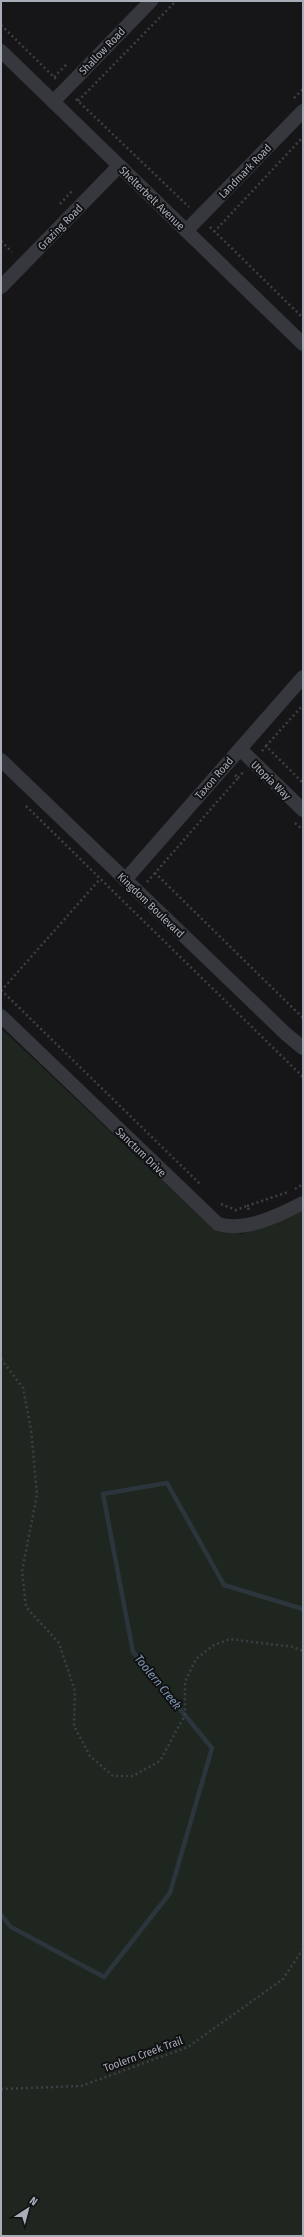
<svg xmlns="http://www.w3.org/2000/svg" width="304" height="2237" viewBox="0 0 304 2237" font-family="'Fira Sans Condensed',sans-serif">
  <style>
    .green { fill: #1e261f }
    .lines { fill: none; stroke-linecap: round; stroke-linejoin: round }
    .stream { stroke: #2c353c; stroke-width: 4.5 }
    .path { stroke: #3d3f44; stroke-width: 2.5; stroke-dasharray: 2 3; stroke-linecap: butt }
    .minor { stroke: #37383d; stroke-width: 14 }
    .labels { text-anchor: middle; stroke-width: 4; stroke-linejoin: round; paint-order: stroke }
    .street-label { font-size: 11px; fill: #a8adb8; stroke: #111113 }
    .water-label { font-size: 12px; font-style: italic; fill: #7f9bb3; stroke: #111113 }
  </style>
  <rect width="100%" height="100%" fill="#161618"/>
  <path class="green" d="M3 1030 213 1229 242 1234 303 1207V2236H1V1033Z"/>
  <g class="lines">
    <path class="stream" d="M1 1915 11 1927 104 1977 170 1893 212 1748 133 1652 103 1494 167 1483 224 1585 303 1609"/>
    <path class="path" d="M1 25 57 80
      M54 77 68 63
      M294 98 303 89
      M76 99 189 207
      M78 101 176 1
      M60 204 72 191
      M210 227 303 318
      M214 232 303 137
      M1 241 12 252
      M266 746 303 705
      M262 751 266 746 303 783
      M235 775 238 778 155 873 303 1018
      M238 778 244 771
      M26 806 303 1077
      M295 823 303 830
      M147 882 155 873
      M1 990 200 1184
      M1 991 100 879
      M295 1189 303 1184
      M221 1204 236 1210 247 1206 249 1210
      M247 1206 288 1192
      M1 1359 23 1388 31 1429 37 1495 22 1571 26 1607 59 1643 75 1691 74 1726 90 1756 113 1776H133L160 1761 185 1715V1682L196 1659 214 1645 230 1639 293 1647 303 1651
      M1 2089 81 2086 188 2047 283 1979 303 1949"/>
    <path class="minor" d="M1 51 303 344
      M53 102 151 1
      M186 231 303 111
      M1 287 119 166
      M240 749 303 810
      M1 760 286 1034 303 1048
      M125 880 303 677
      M1 1016 218 1224C245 1232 278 1216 303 1203"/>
  </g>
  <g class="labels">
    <g class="street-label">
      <text transform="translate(102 51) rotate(-46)" y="4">Shallow Road</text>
      <text transform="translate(245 171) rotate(-46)" y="4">Landmark Road</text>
      <text transform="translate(152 198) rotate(44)" y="4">Shelterbelt Avenue</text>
      <text transform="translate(60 227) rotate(-46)" y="4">Grazing Road</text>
      <text transform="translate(214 778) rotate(-49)" y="4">Taxon Road</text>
      <text transform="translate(271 780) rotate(44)" y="4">Utopia Way</text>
      <text transform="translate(151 905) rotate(44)" y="4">Kingdom Boulevard</text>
      <text transform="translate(141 1152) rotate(44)" y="4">Sanctum Drive</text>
      <text transform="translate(143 2054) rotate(-20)" y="4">Toolern Creek Trail</text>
    </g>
    <g class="water-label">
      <text transform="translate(158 1682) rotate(51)" y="4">Toolern Creek</text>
    </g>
  </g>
  <rect width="304" height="2237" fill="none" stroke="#a8adb8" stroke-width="4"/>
  <g transform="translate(28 2209) rotate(36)" stroke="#111113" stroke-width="3" paint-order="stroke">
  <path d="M0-3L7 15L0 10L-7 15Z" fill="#a8adb8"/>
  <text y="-6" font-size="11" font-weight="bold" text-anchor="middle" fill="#a8adb8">N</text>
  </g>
</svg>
